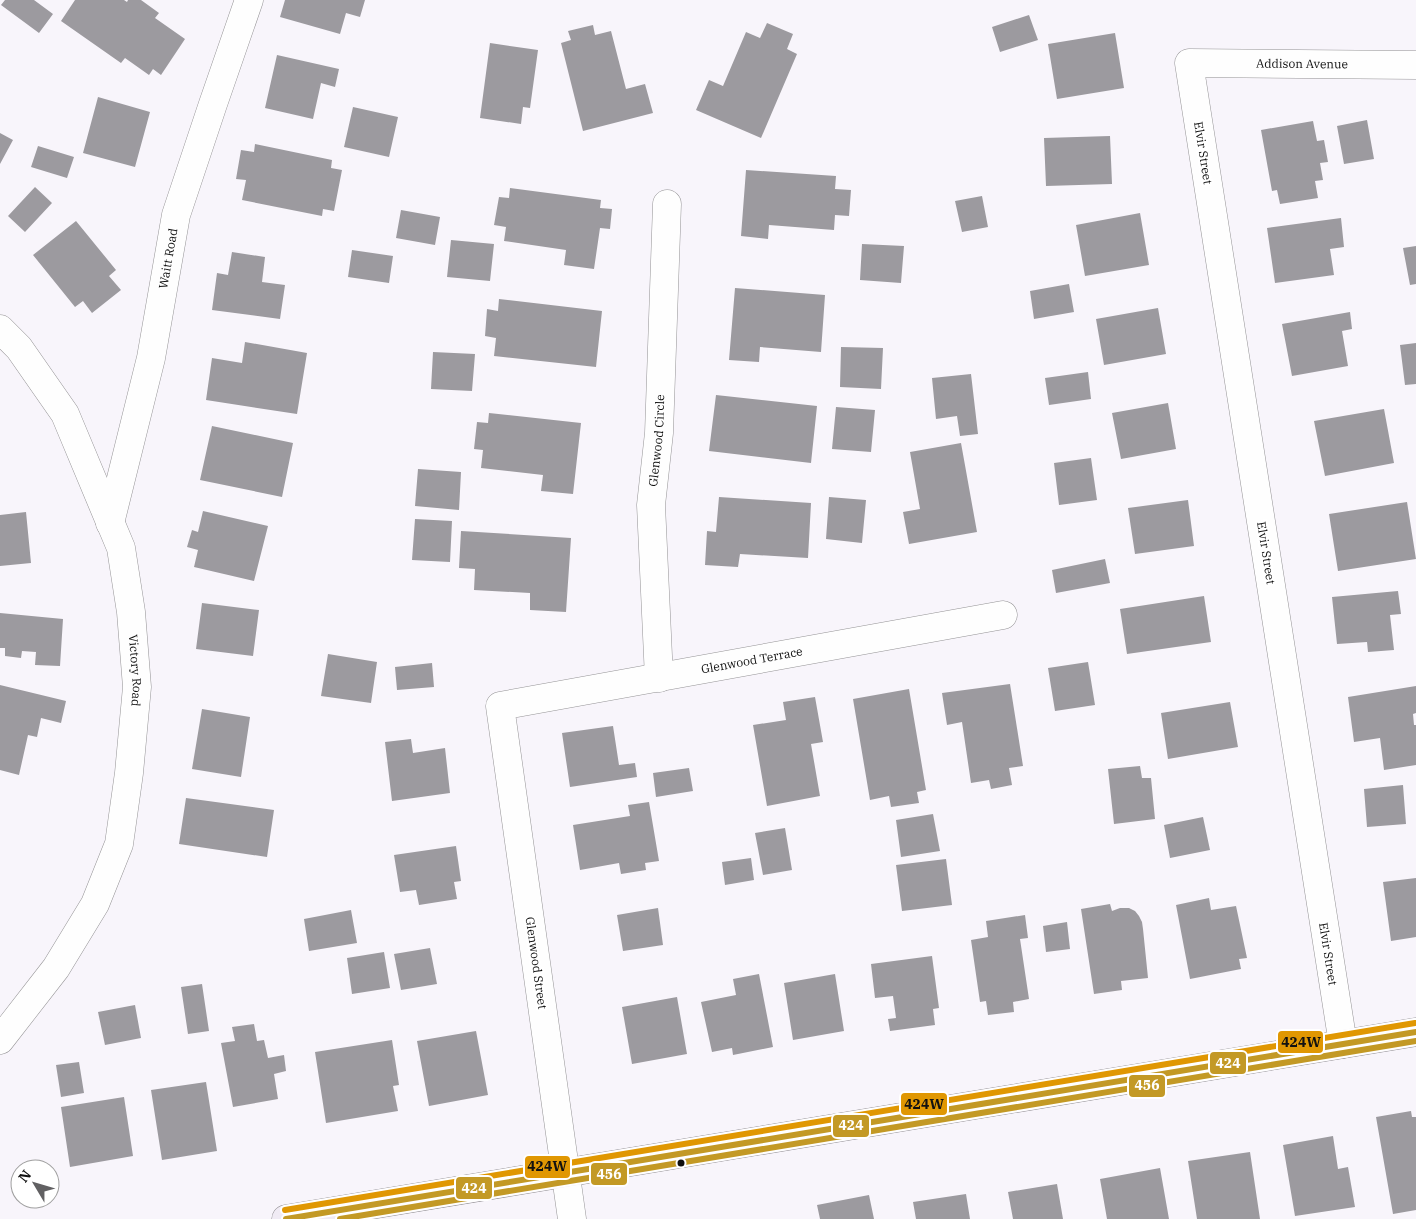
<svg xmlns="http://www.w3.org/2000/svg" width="1416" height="1219" viewBox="0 0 1416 1219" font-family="'IBM Plex Serif',serif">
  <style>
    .building { fill: #9c9a9f }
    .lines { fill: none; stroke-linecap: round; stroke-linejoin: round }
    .street-casing { stroke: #949395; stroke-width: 29 }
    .secondary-casing { stroke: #8b898c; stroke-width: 29 }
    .street { stroke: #fefefe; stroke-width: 28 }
    .secondary { stroke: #f0ebf4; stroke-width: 28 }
    .bus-1-casing { stroke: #fff; stroke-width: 10 }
    .bus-2-casing { stroke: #fff; stroke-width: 10 }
    .bus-3-casing { stroke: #fff; stroke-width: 10 }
    .bus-1 { stroke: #c39925; stroke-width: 6 }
    .bus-2 { stroke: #c39925; stroke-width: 6 }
    .bus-3 { stroke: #e09702; stroke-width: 6 }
    .bus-dot { fill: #0f0f0f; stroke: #fff; stroke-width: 2 }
    .labels { text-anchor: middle; stroke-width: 5; stroke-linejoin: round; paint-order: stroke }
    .street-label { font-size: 12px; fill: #0f0f0f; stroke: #fff }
    .line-badge { stroke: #fff; stroke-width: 2 }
    .badge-label { font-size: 14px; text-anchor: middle; font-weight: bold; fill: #fff }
    .pale-badge-label { font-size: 14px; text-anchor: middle; font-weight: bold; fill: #111 }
  </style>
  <rect width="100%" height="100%" fill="#f8f5fb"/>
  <path class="building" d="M5 0H34L53 14 39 33 1 5Z
    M75 0H124L127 2 128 0H141L159 13 155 18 185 39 161 75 153 69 149 75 125 58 121 63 61 21Z
    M285 0H365L360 17 346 13 340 34 280 17Z
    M1029 15 1038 40 1000 52 992 27Z
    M767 23 793 34 787 49 797 54 761 138 696 110 709 80 723 86 746 32 760 38Z
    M593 25 595 35 611 31 626 89 645 84 653 113 583 131 561 43 571 40 568 31Z
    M1115 33 1124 88 1057 99 1048 44Z
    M490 43 538 50 530 108 523 107 521 124 480 118Z
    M277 55 339 69 335 87 321 83 313 119 265 108Z
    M98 97 150 112 135 167 83 153Z
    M353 107 398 117 389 157 344 147Z
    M1367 120 1374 159 1344 164 1337 126Z
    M1313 121 1317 141 1324 140 1328 162 1320 163 1323 180 1315 181 1318 198 1280 204 1277 190 1272 191 1261 130Z
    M0 133 13 140 0 164Z
    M1110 136 1112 184 1046 186 1044 138Z
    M255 144 332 160 331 168 342 170 334 211 323 209 322 216 242 200 246 180 236 179 241 150 254 152Z
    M38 146 74 157 67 178 31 167Z
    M746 170 836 176 835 189 851 190 849 216 835 215 834 230 769 225 768 239 741 236Z
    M35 187 52 203 25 232 8 216Z
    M510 188 601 200 600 208 612 209 610 229 600 228 594 269 564 265 566 250 504 241 506 227 494 225 499 197 509 198Z
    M982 196 988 227 962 232 955 201Z
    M401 210 440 217 435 245 396 238Z
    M1140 213 1149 265 1085 276 1076 225Z
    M1341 218 1344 247 1330 249 1334 275 1275 283 1267 228Z
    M76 221 116 270 109 276 121 290 92 313 83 301 75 307 33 255Z
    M451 240 494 244 490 281 447 277Z
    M862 244 904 246 901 283 860 280Z
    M1416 246V284L1410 285 1403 248Z
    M352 250 393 256 389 283 348 277Z
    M232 252 265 257 262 282 285 285 280 319 212 310 217 273 228 275Z
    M1069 284 1074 312 1034 319 1030 291Z
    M735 288 825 295 821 352 760 347 759 362 729 360Z
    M499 299 602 311 596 367 494 356 496 338 485 336 487 309 498 311Z
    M1158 308 1166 354 1104 365 1096 319Z
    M1350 312 1352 329 1342 331 1348 366 1292 376 1282 324Z
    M245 342 307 353 297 414 206 400 212 358 242 363Z
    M1416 343V384L1405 385 1400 345Z
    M841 347 883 348 881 389 840 387Z
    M433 352 475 354 472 391 431 389Z
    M1088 372 1091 399 1049 405 1045 378Z
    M971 374 978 434 960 436 957 416 936 419 932 378Z
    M716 395 817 406 811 463 709 451Z
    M1168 403 1176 449 1121 459 1112 413Z
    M836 407 875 410 871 452 832 449Z
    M1384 409 1394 463 1325 476 1314 421Z
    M489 413 581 423 573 494 541 491 543 475 481 468 483 450 474 449 477 422 488 423Z
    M212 426 293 443 282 497 200 480Z
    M961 443 977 532 909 544 903 512 920 509 910 452Z
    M1091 458 1097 500 1059 505 1054 463Z
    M418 469 461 472 459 510 415 506Z
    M719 497 811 503 808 558 740 554 738 567 705 565 707 531 716 532Z
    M829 497 866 500 862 543 826 539Z
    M1188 500 1194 546 1135 554 1128 508Z
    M1407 502 1416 559 1338 571 1329 514Z
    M203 511 268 526 254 581 194 567 198 550 187 547 192 530 198 532Z
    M26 512 31 563 0 566V515Z
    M415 519 452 521 450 562 412 560Z
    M461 531 571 538 566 612 530 610V593L474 590 475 569 459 568Z
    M1105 559 1110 583 1056 593 1052 570Z
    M1398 591 1401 614 1390 615 1394 650 1368 652 1367 642 1337 644 1332 597Z
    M1204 596 1211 642 1127 654 1120 609Z
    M202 603 259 610 253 656 196 649Z
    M0 613 63 619 60 666 35 665 36 652 22 651 21 658 5 656V648H0Z
    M328 654 377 662 371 703 321 696Z
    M1088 662 1095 705 1055 711 1048 668Z
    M432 663 434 687 397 690 395 667Z
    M1010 684 1023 766 1009 768 1012 785 991 789 989 780 971 783 962 722 947 725 942 693Z
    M0 685 66 701 61 723 41 718 37 737 28 735 19 775 0 770Z
    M1416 686V713L1413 714 1414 725H1416V765L1384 770 1380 738 1354 742 1348 697Z
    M909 689 926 790 917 792 919 803 891 807 889 796 870 800 853 699Z
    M815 697 823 742 811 744 820 796 767 806 753 725 786 720 783 702Z
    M1230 702 1238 747 1168 759 1161 713Z
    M202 709 250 717 241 777 192 769Z
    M613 726 619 765 635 763 637 777 570 787 562 733Z
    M411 739 413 753 445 748 450 793 392 801 385 742Z
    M1140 766 1142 778H1151L1155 819 1114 824 1108 769Z
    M689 768 693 791 656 797 653 773Z
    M1403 785 1406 824 1367 827 1364 789Z
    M186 798 274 810 267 857 179 844Z
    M649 802 659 861 645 863 646 870 621 874 619 863 580 870 573 825 630 816 628 805Z
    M933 814 940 851 901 857 896 820Z
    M1203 817 1210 850 1170 858 1164 825Z
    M785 828 792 870 763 875 755 833Z
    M456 846 461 881 454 882 457 899 419 905 416 890 400 892 394 855Z
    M751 858 754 880 725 885 722 862Z
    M946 859 952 905 902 911 896 865Z
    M1416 878V937L1391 941 1383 882Z
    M1209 898 1211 910 1236 906 1247 958 1239 959 1241 969 1190 979 1176 905Z
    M1110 904 1112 911 1120 908H1129L1135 911 1139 916 1142 922 1143 929 1148 978 1121 981 1122 990 1094 994 1081 909Z
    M658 908 663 945 623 951 617 915Z
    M351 910 357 943 309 951 304 919Z
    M1025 915 1028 938 1020 939 1029 999 1013 1002 1014 1012 988 1015 986 1001 980 1002 971 940 988 937 986 921Z
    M1067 922 1070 949 1046 952 1043 926Z
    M430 948 437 984 401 990 394 954Z
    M384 952 390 988 352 994 347 958Z
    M932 956 939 1008 933 1009 935 1025 890 1031 888 1019 896 1018 893 996 875 998 871 964Z
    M759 974 773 1047 733 1055 732 1048 712 1052 701 1002 736 995 733 979Z
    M835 974 844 1031 793 1040 784 983Z
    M202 984 209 1031 188 1034 181 987Z
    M677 997 687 1054 632 1064 622 1007Z
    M135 1005 141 1038 105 1045 98 1012Z
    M254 1024 257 1041 264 1040 268 1058 284 1055 286 1071 274 1074 278 1099 233 1107 221 1043 235 1041 232 1027Z
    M476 1031 488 1095 429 1106 417 1041Z
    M392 1040 399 1085 393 1086 398 1111 326 1123 315 1052Z
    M79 1062 84 1093 61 1097 56 1065Z
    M206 1082 217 1151 162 1160 151 1090Z
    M124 1097 133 1156 70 1167 61 1107Z
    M1411 1111 1412 1117H1416V1210L1393 1214 1376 1117Z
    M1333 1136 1338 1169 1348 1167 1355 1207 1295 1216 1283 1145Z
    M1250 1152 1260 1219H1197L1188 1161Z
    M1160 1168 1169 1219H1107L1100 1179Z
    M1057 1184 1063 1219H1013L1008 1192Z
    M966 1194 970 1219H916L913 1202Z
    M869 1195 874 1219H820L817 1205Z"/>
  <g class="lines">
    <defs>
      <g id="street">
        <path id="s1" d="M0 329 19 348 65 414 121 548 131 612 137 687 129 773 119 844 95 904 56 968 0 1040"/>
        <path id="s2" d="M110 523 151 358 176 215 213 104 249 0"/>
        <path id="s3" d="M659 678 651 505 659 433 667 204"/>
        <path id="s4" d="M1343 1044 1189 63 1416 65"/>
        <path id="s5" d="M572 1219 500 706 1003 615"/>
      </g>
      <path id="secondary" d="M286 1219 1416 1032"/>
    </defs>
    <use href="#street" class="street-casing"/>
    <use href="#secondary" class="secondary-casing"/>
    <use href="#street" class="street"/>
    <use href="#secondary" class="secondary"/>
    <defs>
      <path id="bus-1" d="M286 1219 1416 1032"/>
      <path id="bus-2" d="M340 1219 1416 1041"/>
      <path id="bus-3" d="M285 1210 1415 1023"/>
    </defs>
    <use href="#bus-1" class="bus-1-casing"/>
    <use href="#bus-2" class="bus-2-casing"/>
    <use href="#bus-3" class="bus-3-casing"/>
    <use href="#bus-1" class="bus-1"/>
    <use href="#bus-2" class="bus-2"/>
    <use href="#bus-3" class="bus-3"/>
  </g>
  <circle class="bus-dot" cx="681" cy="1163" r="4.5"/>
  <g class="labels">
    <g class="street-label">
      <text dy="4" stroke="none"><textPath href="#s4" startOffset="1106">Addison Avenue</textPath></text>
      <text transform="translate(1203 153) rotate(81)" y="4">Elvir Street</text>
      <text dy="4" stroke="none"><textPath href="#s2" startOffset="271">Waitt Road</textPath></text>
      <text dy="4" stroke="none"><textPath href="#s3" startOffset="238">Glenwood Circle</textPath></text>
      <text transform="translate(1266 553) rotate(81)" y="4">Elvir Street</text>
      <text dy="4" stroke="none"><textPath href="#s5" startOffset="774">Glenwood Terrace</textPath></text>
      <text dy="4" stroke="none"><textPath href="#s1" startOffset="376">Victory Road</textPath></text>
      <text transform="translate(1328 954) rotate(81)" y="4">Elvir Street</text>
      <text transform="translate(536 963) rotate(82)" y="4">Glenwood Street</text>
    </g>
  </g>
  <g class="line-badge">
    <rect x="1277" y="1030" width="47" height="24" rx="5" fill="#e09702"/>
    <rect x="1209" y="1051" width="38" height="24" rx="5" fill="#c39925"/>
    <rect x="1128" y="1074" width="38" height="24" rx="5" fill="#c39925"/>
    <rect x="900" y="1092" width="48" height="24" rx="5" fill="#e09702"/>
    <rect x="832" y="1114" width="38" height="24" rx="5" fill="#c39925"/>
    <rect x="524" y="1155" width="47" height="24" rx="5" fill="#e09702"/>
    <rect x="590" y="1162" width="38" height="24" rx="5" fill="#c39925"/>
    <rect x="455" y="1176" width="38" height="24" rx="5" fill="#c39925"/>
  </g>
  <g class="badge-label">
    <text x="1228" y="1068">424</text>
    <text x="1147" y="1090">456</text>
    <text x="851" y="1130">424</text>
    <text x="609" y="1179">456</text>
    <text x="474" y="1193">424</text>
  </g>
  <g class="pale-badge-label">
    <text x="1301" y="1047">424W</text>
    <text x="924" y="1109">424W</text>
    <text x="547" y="1171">424W</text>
  </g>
  <g transform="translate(35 1184) rotate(308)"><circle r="24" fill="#ffffff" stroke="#9f9f9f"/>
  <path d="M0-4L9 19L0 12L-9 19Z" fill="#616062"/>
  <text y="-8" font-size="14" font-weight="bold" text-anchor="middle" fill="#0f0f0f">N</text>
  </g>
</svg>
